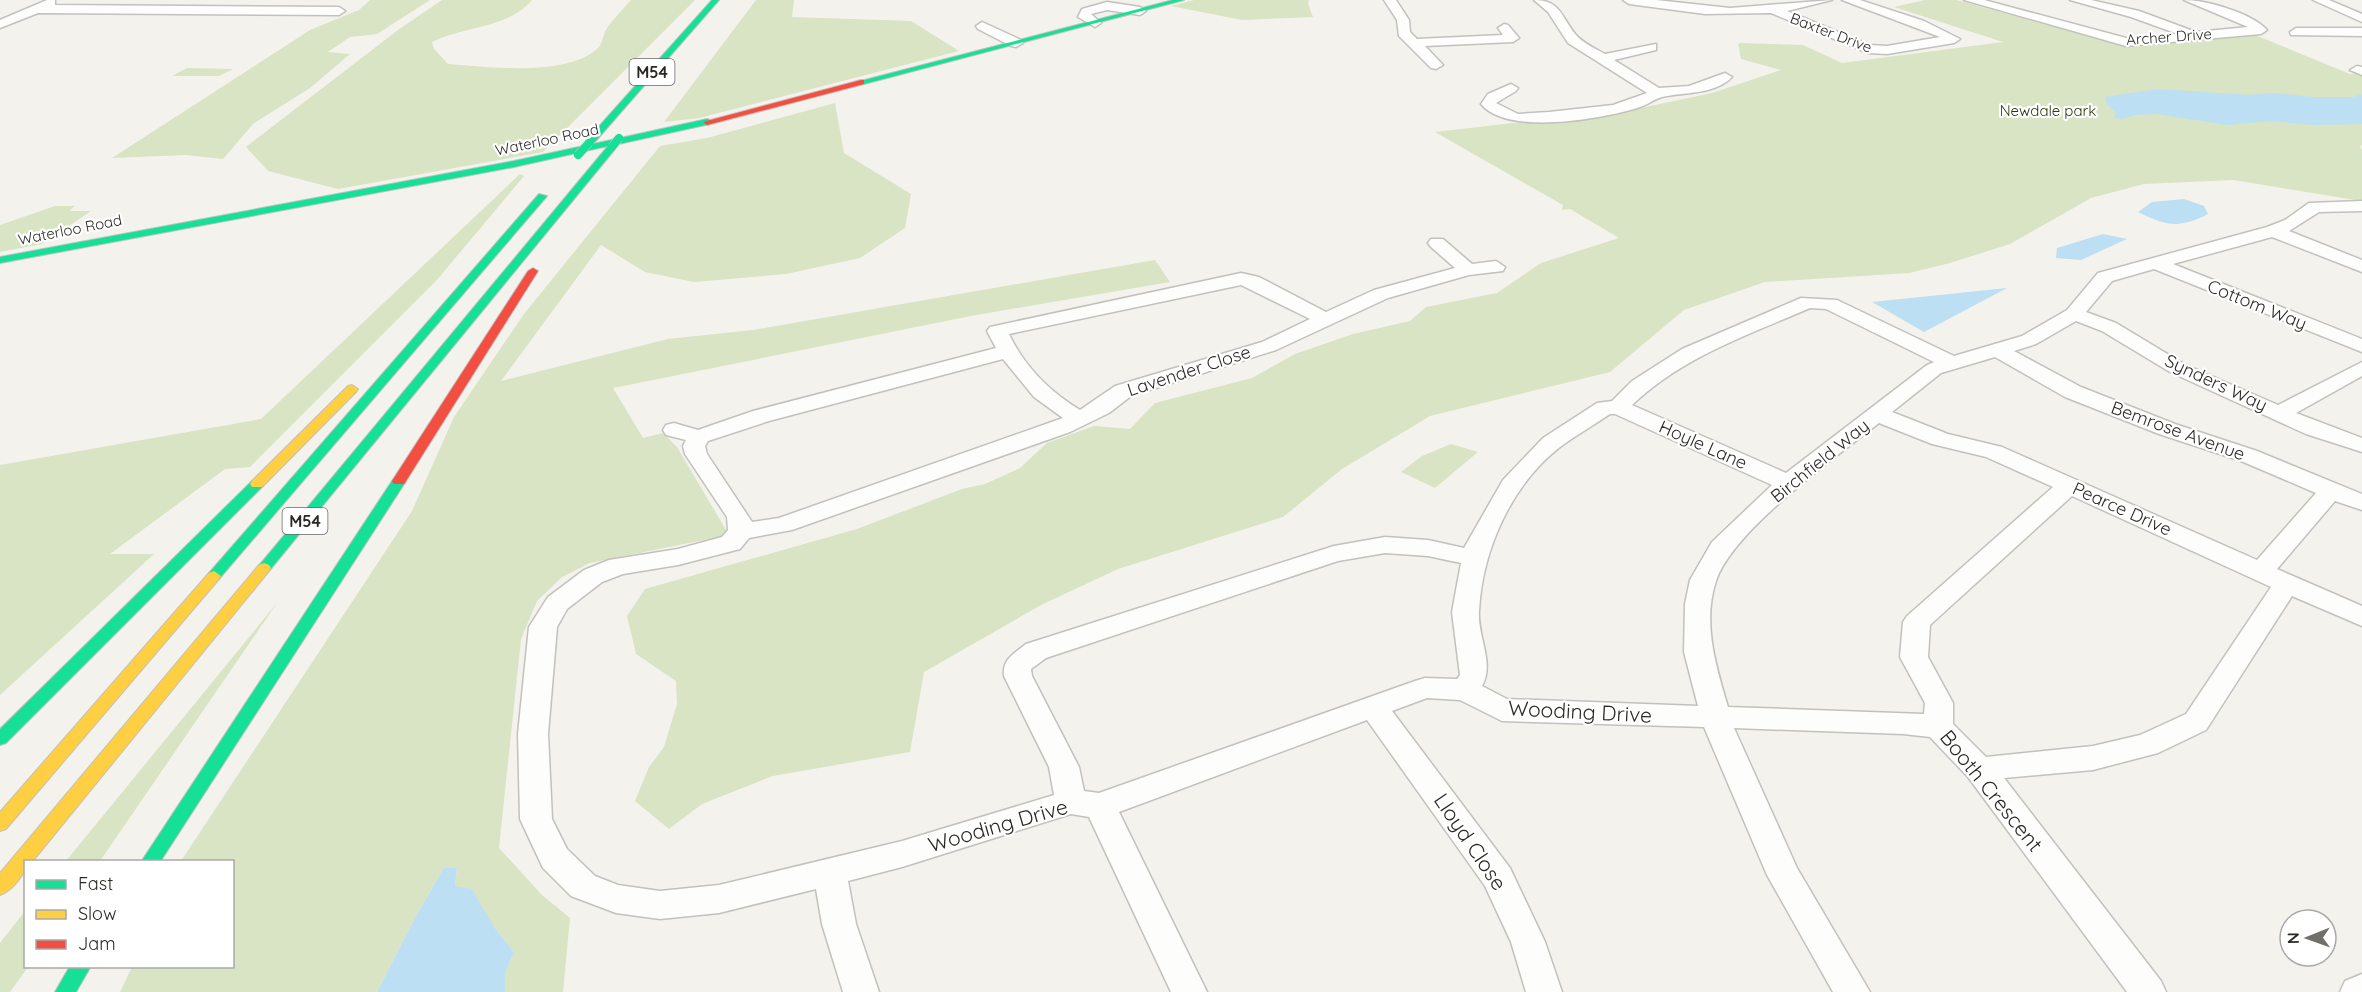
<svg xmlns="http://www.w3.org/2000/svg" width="2362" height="992" viewBox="0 0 2362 992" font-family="Quicksand,sans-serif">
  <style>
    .green { fill: #d8e4c3 }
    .water { fill: #bcdff3 }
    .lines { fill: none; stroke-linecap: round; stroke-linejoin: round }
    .street-casing { stroke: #c2c1bd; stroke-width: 3 }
    .fast-casing { stroke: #c2c1bd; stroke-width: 2 }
    .slow-casing { stroke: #c2c1bd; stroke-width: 2 }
    .jam-casing { stroke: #c2c1bd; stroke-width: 2 }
    .street { fill: #fdfdfc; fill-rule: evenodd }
    .fast { fill: #16e098; fill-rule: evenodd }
    .slow { fill: #ffcf43; fill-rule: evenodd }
    .jam { fill: #f24e42; fill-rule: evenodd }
    .fast-bridge-casing { stroke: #d0cfcd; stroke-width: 9; stroke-linecap: butt }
    .fast-bridge { stroke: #16e098; stroke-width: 8 }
    .labels { text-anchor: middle; stroke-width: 4.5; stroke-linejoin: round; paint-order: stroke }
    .far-street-label { font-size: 15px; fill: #2a2925; stroke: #fff }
    .far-park-label { font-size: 15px; fill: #293709; stroke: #fff }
    .shield { fill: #fff; stroke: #6a6966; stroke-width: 1.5 }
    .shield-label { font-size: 16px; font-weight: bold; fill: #2a2925 }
    .street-label { font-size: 18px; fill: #2a2925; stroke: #fff }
    .near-street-label { font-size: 21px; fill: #2a2925; stroke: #fff }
  </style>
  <rect width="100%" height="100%" fill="#f4f2ed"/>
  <path class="green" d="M370 0H430L377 34 350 37 328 52 350 54 310 88 253 124 223 159 186 155 112 158 310 30 359 10Z
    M442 0H532C509 28 463 26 432 42L434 49 448 64C488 67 565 77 597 49 603 44 603 34 607 28 614 18 623 9 631 0H695L543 152 338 189 268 171 246 147 398 30Z
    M756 0H794L792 17 911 21 959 51 699 118 664 122Z
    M1194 0H1309L1308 4 1313 17 1242 20 1171 6Z
    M1925 0H1956L2106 41 2136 46 2255 35 2350 74 2362 72V145L2360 146 2362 150V201L2233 180 2144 184 2091 198 2010 244 1950 263 1909 273 1765 282 1684 310 1610 372 1430 416 1342 469 1283 517 1118 569 1041 605 924 672 910 752 773 776 702 804 669 829 635 801 649 767 664 747 677 704 676 681 636 654 627 616 645 589 857 529 962 489 985 484 1020 468 1047 443 1094 426 1130 429 1155 403 1252 378 1295 354 1353 334 1410 321 1426 307 1497 293 1541 263 1619 238 1570 209 1562 210 1563 205 1435 132 1641 108 1712 93 1781 70 1741 59 1738 44 1741 43 1803 45 1842 63 2003 42 1894 7Z
    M187 68 233 69 219 76H172Z
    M835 103 844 153 911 194 905 228 860 258 786 274 694 282 645 272 601 245 501 381 668 339 753 330 1155 260 1170 282 976 315 613 388 643 438 663 433 677 447 729 535 590 563 562 577 537 601 521 639 499 848 542 895 570 918 563 992H505L506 971 514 952 494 927 455 886 457 869 444 868 417 914 377 992H120L132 967 232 966V862L181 861 412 511 454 417 524 314 660 146 707 138Z
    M520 174 524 176 436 281 250 467 225 469 110 554H154L0 695V465L261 419Z
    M55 206H75L69 211H91L42 244 0 252V225Z
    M1451 444 1478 452 1435 488 1401 472 1422 456Z
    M277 603 100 861H66Z
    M25 911 26 966 28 967 10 992H0V943Z"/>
  <path class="water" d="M2158 89 2249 95 2273 93 2314 97H2353L2362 94V124L2314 125 2271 121 2228 125 2157 114 2134 115 2122 119 2114 117 2116 113 2107 104 2105 97Z
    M2184 199 2204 206 2208 214C2179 229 2166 226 2138 212L2152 202Z
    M2103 234 2127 239 2081 260 2056 258 2057 248Z
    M2007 288 1924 332 1872 302Z
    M444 868H457L455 886 472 889 494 927 514 952 506 971 505 992H377L417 914Z"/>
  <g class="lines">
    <defs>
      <path id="street" d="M47 0H55V5L339 7 345 11 339 15 38 13 0 28V20Z
        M1384 0H1396L1409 20 1410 32 1417 39 1503 35 1498 28 1504 24 1508 25 1519 38 1513 42 1425 46 1443 65 1436 69 1431 68 1399 36 1397 20Z
        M1534 0C1561 0 1561 17 1576 35 1583 43 1596 49 1605 54L1656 44V50L1614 60 1659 88 1689 86 1725 73 1732 77C1715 95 1683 92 1662 97 1654 99 1646 106 1637 108 1601 119 1507 136 1481 104L1488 94 1511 84 1518 88 1516 91 1496 103 1518 114 1549 112 1613 105 1647 93 1568 43 1548 12Z
        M1623 0H1656L1730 8 1832 0 1787 11 1870 45 1887 46 1940 37 1842 0H1860L1924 21 1960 39 1954 43 1887 54 1868 53 1771 13 1705 14 1629 4Z
        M1964 0H1984L2126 38 2178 34 2131 17 2070 0H2091L2139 11 2196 32 2248 27 2184 0C2206 0 2252 13 2267 30L2261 34 2126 46Z
        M2313 0H2329L2362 14V22Z
        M1107 2 1140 7 1146 11 1140 15 1107 10 1091 14 1101 23 1095 27 1078 17 1082 9Z
        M982 22 1021 40 1023 43 1016 47 1011 46 978 29 976 26Z
        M2296 28H2362V36L2291 35 2290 32Z
        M2357 66 2362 67V75L2350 70Z
        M2362 201V211L2319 212 2289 231 2362 260V272L2272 237 2173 264 2362 339V352L2154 269 2112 281 2086 312 2116 323 2184 364 2278 405 2362 362V376L2296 413 2362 438V452L2306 434 2170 372 2102 331 2076 321 2036 344 2014 351 2081 387 2175 424 2257 451 2362 494V510L2335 501 2277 569 2362 606V626L2292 596 2206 730 2158 753 2093 770 2004 778 2161 981 2166 992H2127L1968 777 1930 737 1903 734 1734 728 1797 868 1870 992H1833L1767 875 1704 727 1502 721 1460 700 1427 698 1392 711 1510 868 1545 942 1562 992H1526L1511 942 1485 886 1367 720 1119 812 1207 992H1171L1089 817 1071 814 902 867 848 881 856 924 879 992H843L822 924 816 889 719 913 660 919 616 913 571 896 543 868 520 819 518 734 529 627 548 597 584 570 609 560 678 549 722 537 728 530 727 517 685 454 683 446 686 440 666 435 663 430 666 425 674 423 698 430 753 411 996 348 987 331 990 327 1241 273 1259 277 1326 312 1374 290 1455 268 1431 247 1428 243 1431 239H1443L1472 264 1496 261 1505 267 1503 271 1469 275 1388 298 1276 350 1131 396 1109 413 1070 432 792 530 749 538 740 549 678 565 623 574 602 582 567 609 557 627 548 734 552 819 567 849 595 876 618 885 660 891 719 885 902 841 1054 795 1049 767 1004 676C1002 659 1014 654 1026 644L1334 546 1385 537 1428 540 1464 548 1503 480 1543 438 1597 403 1612 401 1632 381 1682 349 1801 298 1837 300 1954 356 2022 336 2067 310 2098 273 2267 227 2285 220 2309 203ZM1241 285 1310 319 1262 342 1115 386 1080 410C1050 392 1024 366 1009 334ZM1810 308 1826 309 1934 362 1927 365 1786 473 1632 405C1682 357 1748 335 1810 308ZM1995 357 2065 397 2159 434 2241 461 2316 493 2257 560 2002 447 1948 434 1892 412 1941 373ZM1003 359 1034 397 1063 418 779 518 752 522 707 454 705 446 708 441 769 421ZM1610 414H1615L1772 485 1712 542 1690 580 1685 604 1684 652 1698 706 1507 699 1482 686C1495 663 1477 636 1479 611 1482 550 1512 484 1560 447 1576 435 1594 425 1610 414ZM1879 423 1932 444 1986 457 2053 487 1907 616 1903 622 1900 657 1925 703 1924 714 1728 707C1716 667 1702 622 1716 581 1732 531 1837 456 1879 423ZM2072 496 2271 587 2186 714 2140 735 2093 746 1986 757 1953 724V703L1928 657 1930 625ZM1385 553 1428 556 1461 563 1452 612 1460 675 1457 679 1425 678 1415 681 1099 793 1084 791 1079 767 1032 676 1031 669 1046 658 1338 561Z
        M2362 974V992H2340L2345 981Z"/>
      <path id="fast" d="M712 0H719L593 144 707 119 710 120V124L614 145 616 147 615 149 269 571 264 573 257 568 608 146 514 167 0 263V257L514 161 588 145 585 143 586 141Z
        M1173 0H1184L864 84 857 82Z
        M539 194 547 196 219 579H209L207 576 209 573Z
        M399 477 406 481 160 862H141L392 481Z
        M257 480 262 481 264 484 262 487 6 743 0 745V729L252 481Z
        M70 966H91L76 992H55Z"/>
      <path id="slow" d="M352 385 358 389 356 392 262 487H252L250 484 252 481 348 386Z
        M264 563 269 565 271 568 269 571 32 862H26C26 874 12 891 0 895V873L259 565Z
        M214 571 221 576 219 579 6 829 0 831V812L209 573Z"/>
      <path id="jam" d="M861 80H864V84L707 125 703 122Z
        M533 268 538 271 406 481 404 484H394L392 481 528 271Z"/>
    </defs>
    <use href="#street" class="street-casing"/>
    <use href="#fast" class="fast-casing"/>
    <use href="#slow" class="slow-casing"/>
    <use href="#jam" class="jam-casing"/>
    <use href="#street" class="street"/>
    <use href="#fast" class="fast"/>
    <use href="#slow" class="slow"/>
    <use href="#jam" class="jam"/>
    <defs>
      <path id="fast-bridge" d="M612 147 619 138
        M578 155 589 143"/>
    </defs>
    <use href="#fast-bridge" class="fast-bridge-casing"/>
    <use href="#fast-bridge" class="fast-bridge"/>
  </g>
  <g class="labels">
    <g class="far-street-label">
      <text transform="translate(1831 33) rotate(21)" y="5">Baxter Drive</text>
      <text transform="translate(2169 37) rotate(-4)" y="5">Archer Drive</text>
      <text transform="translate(547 140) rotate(-12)" y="5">Waterloo Road</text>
      <text transform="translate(70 230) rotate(-11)" y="5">Waterloo Road</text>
    </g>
    <g class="far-park-label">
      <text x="2048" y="116">Newdale park</text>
    </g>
    <g class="shield">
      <rect x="629.5" y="59" width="45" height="26" rx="4.5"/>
      <rect x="282.5" y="508" width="45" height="26" rx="4.5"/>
    </g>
    <g class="shield-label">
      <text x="652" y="78">M54</text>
      <text x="305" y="527">M54</text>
    </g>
    <g class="street-label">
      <text transform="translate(2257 305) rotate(22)" y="6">Cottom Way</text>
      <text transform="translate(1189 371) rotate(-18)" y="6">Lavender Close</text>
      <text transform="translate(2216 383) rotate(25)" y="6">Synders Way</text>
      <text transform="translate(2178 431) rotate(20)" y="6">Bemrose Avenue</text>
      <text transform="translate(1703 445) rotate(24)" y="6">Hoyle Lane</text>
      <text transform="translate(1820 461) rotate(-39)" y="6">Birchfield Way</text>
      <text transform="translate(2122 509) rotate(24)" y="6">Pearce Drive</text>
    </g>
    <g class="near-street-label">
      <text transform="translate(1580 712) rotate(3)" y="7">Wooding Drive</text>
      <text transform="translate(1991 791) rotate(51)" y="7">Booth Crescent</text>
      <text transform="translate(998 826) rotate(-16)" y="7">Wooding Drive</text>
      <text transform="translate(1470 842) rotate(56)" y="7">Lloyd Close</text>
    </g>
  </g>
  <rect x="24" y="860" width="210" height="108" fill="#ffffff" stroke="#aaa9a8" stroke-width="1.5"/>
  <rect x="36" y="880" width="30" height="9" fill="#16e098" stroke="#aaa9a8" stroke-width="1.5"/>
  <text x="78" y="890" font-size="18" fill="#2a2925">Fast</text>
  <rect x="36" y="910" width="30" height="9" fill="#ffcf43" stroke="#aaa9a8" stroke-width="1.5"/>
  <text x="78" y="920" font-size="18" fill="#2a2925">Slow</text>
  <rect x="36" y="940" width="30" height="9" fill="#f24e42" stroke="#aaa9a8" stroke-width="1.5"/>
  <text x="78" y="950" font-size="18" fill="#2a2925">Jam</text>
  <g transform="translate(2308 938) rotate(269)"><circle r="28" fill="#ffffff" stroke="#aaa9a8" stroke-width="1.5"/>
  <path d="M0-4.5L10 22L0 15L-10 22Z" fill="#716f6b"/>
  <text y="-9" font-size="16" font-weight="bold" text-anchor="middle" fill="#2a2925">N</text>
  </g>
</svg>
